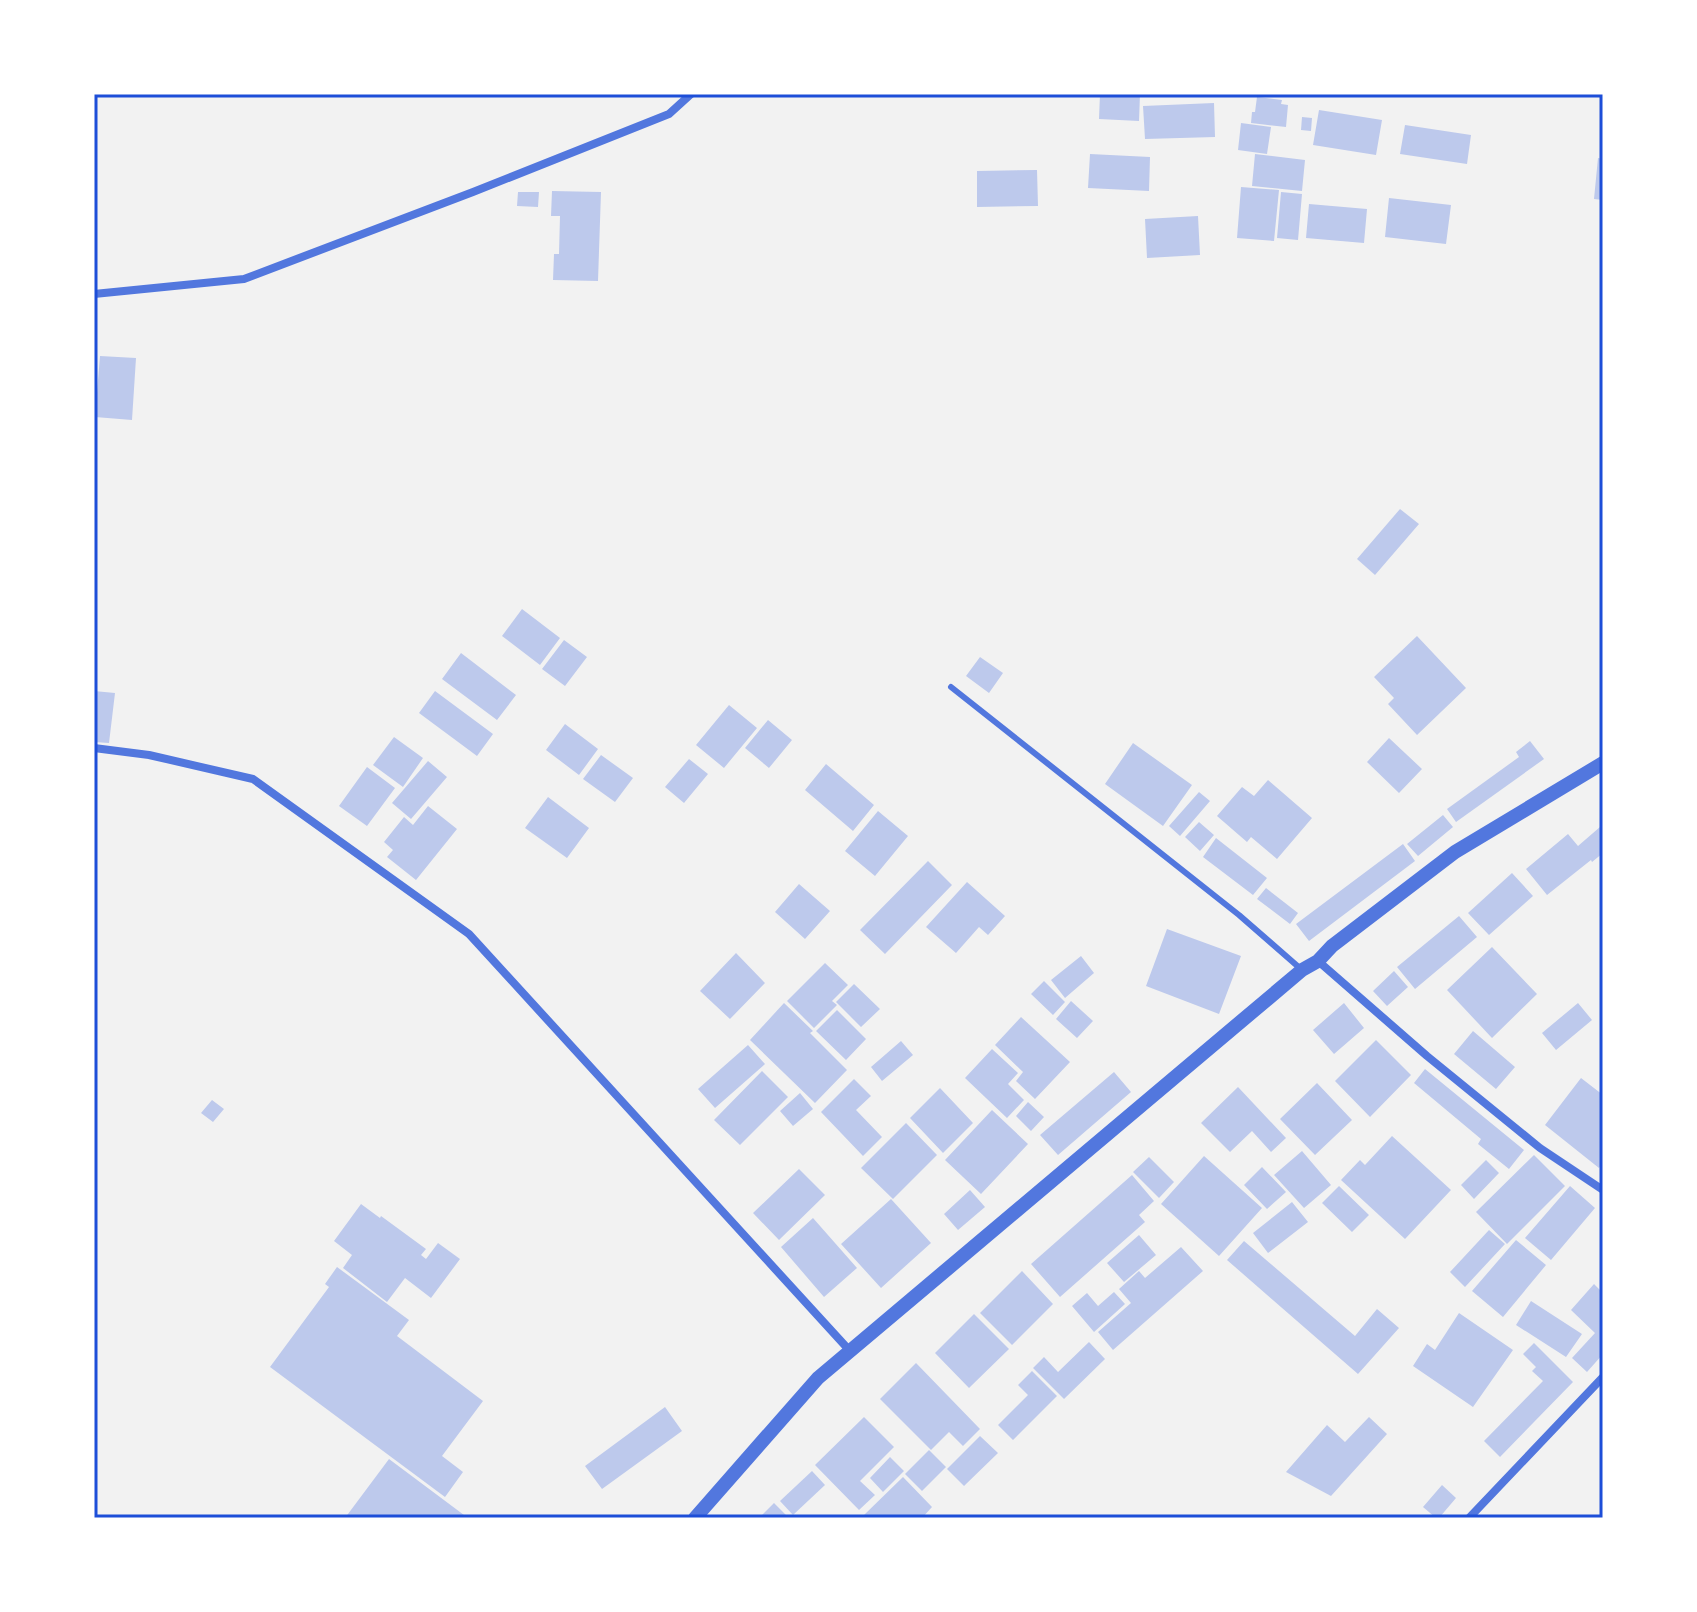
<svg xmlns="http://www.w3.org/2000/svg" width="1697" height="1612" viewBox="0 0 1697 1612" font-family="'IBM Plex Sans',sans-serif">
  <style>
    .building { fill: #bdc9ec }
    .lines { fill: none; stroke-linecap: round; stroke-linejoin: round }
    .service { stroke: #5277de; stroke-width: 6 }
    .minor { stroke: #5277de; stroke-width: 8 }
    .tertiary { stroke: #5277de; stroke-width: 14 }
    .neatline { fill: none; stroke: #1d4ed8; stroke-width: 3 }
  </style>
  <rect width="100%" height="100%" fill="#f2f2f2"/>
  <path class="building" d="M1100 94H1140L1139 121 1099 119Z
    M1257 97 1282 100 1281 104 1288 105 1286 127 1251 123 1252 112H1255Z
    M1214 103 1215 137 1145 139 1143 106Z
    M1319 110 1382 120 1376 155 1313 145Z
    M1302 117 1312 118 1311 131 1301 130Z
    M1241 123 1271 127 1267 154 1238 150Z
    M1405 125 1471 135 1467 164 1400 154Z
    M1090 154 1150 157 1149 191 1088 188Z
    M1255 154 1305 160 1302 191 1252 186Z
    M1598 158 1603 159V200L1594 199Z
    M1037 170 1038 206 977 207V171Z
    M1241 187 1279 190 1274 241 1237 238Z
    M552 191 601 192 598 281 553 280 554 254H559L560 216H551Z
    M518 192H539L538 207 517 206Z
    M1281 192 1302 194 1298 240 1277 238Z
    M1389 198 1451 205 1446 244 1385 237Z
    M1309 204 1367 209 1364 243 1306 238Z
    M1198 216 1200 255 1147 258 1145 219Z
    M100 356 136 358 132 420 95 417Z
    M1400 509 1419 524 1375 575 1357 559Z
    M522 609 560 638 540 665 502 636Z
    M1417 636 1466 688 1417 735 1388 704 1394 698 1374 677Z
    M564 640 587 657 565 686 542 669Z
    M461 653 516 695 497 720 442 679Z
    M980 657 1003 673 989 693 966 676Z
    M94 691 115 693 109 743 94 742Z
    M435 691 493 734 477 756 419 713Z
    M729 705 757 728 724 768 696 745Z
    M768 720 792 740 769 768 745 748Z
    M565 724 598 749 579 775 546 750Z
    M394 737 423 758 403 787 373 765Z
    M1389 738 1422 769 1399 793 1367 762Z
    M1530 741 1544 759 1456 822 1447 809 1519 757 1516 752Z
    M1133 743 1192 785 1163 826 1105 784Z
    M601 755 633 778 615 802 583 779Z
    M689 759 708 774 684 803 665 787Z
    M428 761 447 777 411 819 392 803Z
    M826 764 874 805 853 831 805 790Z
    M367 767 395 788 367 826 339 806Z
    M1268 780 1312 818 1277 859 1251 837 1247 842 1217 816 1242 787 1254 796Z
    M1199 792 1210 801 1180 836 1169 826Z
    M548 797 589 828 567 858 525 828Z
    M428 806 457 829 416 880 387 857 393 850 384 842 404 817 413 825Z
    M878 811 908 836 875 876 845 851Z
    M1443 815 1453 827 1418 856 1407 844Z
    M1199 822 1214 835 1200 851 1185 837Z
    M1600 827 1603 830V853L1592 862 1591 860 1547 895 1526 869 1568 834 1578 846Z
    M1216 838 1267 878 1253 895 1203 857Z
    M1403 844 1415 861 1309 941 1296 924Z
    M928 861 952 885 885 954 860 930Z
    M1512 873 1533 896 1489 935 1468 913Z
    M967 882 1005 916 988 935 979 927 956 953 926 927Z
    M799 884 830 911 805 939 775 912Z
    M1266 888 1298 913 1290 924 1257 899Z
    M1459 916 1477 937 1415 989 1397 967Z
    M1167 929 1241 956 1219 1014 1146 986Z
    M1492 947 1537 994 1492 1038 1447 990Z
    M736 953 765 983 730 1019 700 991Z
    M1081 956 1094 973 1065 998 1051 980Z
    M825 963 848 985 832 1001 837 1005 814 1028 787 1001Z
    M1394 971 1408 987 1387 1006 1373 991Z
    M1044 981 1065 1002 1053 1015 1031 994Z
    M854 984 880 1009 861 1027 836 1002Z
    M1071 1001 1093 1021 1077 1038 1056 1019Z
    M784 1003 813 1031 810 1033 847 1070 815 1103 750 1040Z
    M1344 1003 1364 1028 1334 1054 1313 1030Z
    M1578 1003 1592 1020 1556 1050 1542 1033Z
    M837 1010 866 1039 846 1060 816 1031Z
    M1021 1017 1070 1062 1035 1099 1016 1081 1023 1072 995 1045Z
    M1473 1031 1515 1067 1496 1089 1454 1054Z
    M1376 1040 1411 1075 1370 1117 1335 1081Z
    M901 1041 913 1055 882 1081 871 1067Z
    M748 1045 765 1064 715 1108 698 1089Z
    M992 1049 1018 1073 1008 1084 1024 1100 1007 1118 965 1078Z
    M1425 1069 1524 1150 1509 1169 1478 1144 1481 1139 1414 1083Z
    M762 1071 788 1097 740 1145 714 1120Z
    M1114 1072 1131 1092 1058 1155 1040 1135Z
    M1581 1078 1603 1095V1162L1599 1168 1545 1125Z
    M854 1079 871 1096 856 1110 882 1137 863 1156 821 1112Z
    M1317 1083 1352 1120 1315 1155 1280 1119Z
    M1238 1087 1286 1138 1271 1152 1252 1131 1230 1152 1201 1123Z
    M940 1088 973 1123 943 1153 910 1118Z
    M800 1093 813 1109 793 1126 780 1111Z
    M212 1100 224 1109 213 1122 201 1113Z
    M1028 1102 1044 1117 1031 1131 1016 1116Z
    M992 1110 1028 1144 981 1194 945 1160Z
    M906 1123 937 1155 893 1199 861 1168Z
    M1392 1136 1451 1190 1405 1239 1341 1180 1360 1160 1365 1165Z
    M1302 1151 1331 1185 1304 1208 1274 1175Z
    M1534 1155 1565 1186 1507 1244 1476 1212Z
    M1204 1156 1262 1208 1219 1256 1161 1204Z
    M1149 1157 1174 1182 1159 1198 1133 1172Z
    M1486 1160 1499 1173 1474 1199 1461 1185Z
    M1262 1167 1286 1192 1267 1209 1244 1185Z
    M799 1169 825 1195 779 1240 753 1213Z
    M1132 1175 1154 1201 1139 1215 1145 1222 1060 1297 1031 1264Z
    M1339 1186 1369 1215 1352 1232 1322 1203Z
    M1570 1186 1595 1208 1551 1260 1525 1238Z
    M970 1190 985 1207 958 1230 944 1214Z
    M891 1199 931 1243 881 1288 841 1244Z
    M1292 1202 1308 1222 1268 1253 1253 1233Z
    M361 1204 380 1218 381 1216 426 1249 421 1255 426 1259 438 1243 460 1259 431 1298 405 1278 387 1302 343 1268 352 1255 334 1241Z
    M813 1218 857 1268 824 1297 781 1247Z
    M1489 1230 1505 1244 1465 1287 1450 1272Z
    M1139 1235 1156 1255 1124 1282 1107 1263Z
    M1516 1240 1546 1265 1503 1317 1472 1291Z
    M1244 1241 1355 1336 1377 1309 1399 1328 1358 1374 1227 1260Z
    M1181 1247 1203 1271 1113 1350 1098 1332 1131 1303 1119 1289 1139 1271 1145 1278Z
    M337 1267 409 1320 397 1336 483 1401 442 1456 463 1472 445 1497 270 1367 329 1287 325 1284Z
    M1022 1271 1053 1304 1012 1345 980 1313Z
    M1594 1284 1603 1293V1354L1587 1372 1572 1358 1595 1333 1571 1310Z
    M1114 1292 1125 1304 1094 1332 1072 1306 1087 1293 1098 1306Z
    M1531 1301 1582 1334 1566 1357 1516 1325Z
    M1459 1313 1513 1350 1473 1407 1413 1366 1427 1344 1435 1350Z
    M974 1314 1009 1349 969 1388 935 1353Z
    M1089 1342 1105 1359 1064 1399 1033 1368 1044 1357 1058 1372Z
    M1534 1343 1573 1382 1500 1457 1484 1441 1543 1381 1532 1371 1536 1367 1523 1354Z
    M916 1363 980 1429 963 1446 949 1432 931 1450 880 1399Z
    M1032 1371 1057 1396 1013 1440 998 1425 1028 1395 1018 1385Z
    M665 1407 682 1431 602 1489 585 1466Z
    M864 1417 894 1447 860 1481 875 1495 859 1510 815 1465Z
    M1369 1417 1387 1434 1331 1496 1286 1472 1327 1425 1345 1442Z
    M980 1436 998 1453 964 1486 947 1469Z
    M929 1450 946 1467 922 1491 905 1474Z
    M890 1457 904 1471 883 1492 870 1478Z
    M389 1459 468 1518H345Z
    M812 1471 825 1485 793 1515 780 1501Z
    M903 1477 932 1507 922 1518H867L864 1515Z
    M1442 1485 1456 1498 1439 1518H1436L1423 1507Z
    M774 1503 789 1518H759Z"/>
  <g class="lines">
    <path class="service" d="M951 687 1239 915 1302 970"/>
    <path class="minor" d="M94 294 244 279 473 192 669 114 691 94
      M94 748 149 755 253 779 469 934 850 1351
      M1318 961 1427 1056 1540 1148 1603 1190
      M1469 1518 1603 1377"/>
    <path class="tertiary" d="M695 1518 818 1378 1302 970 1318 961 1332 946 1455 852 1603 763"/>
  </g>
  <rect width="1697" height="1612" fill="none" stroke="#ffffff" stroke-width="192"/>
  <rect x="96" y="96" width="1505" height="1420" class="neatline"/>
</svg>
